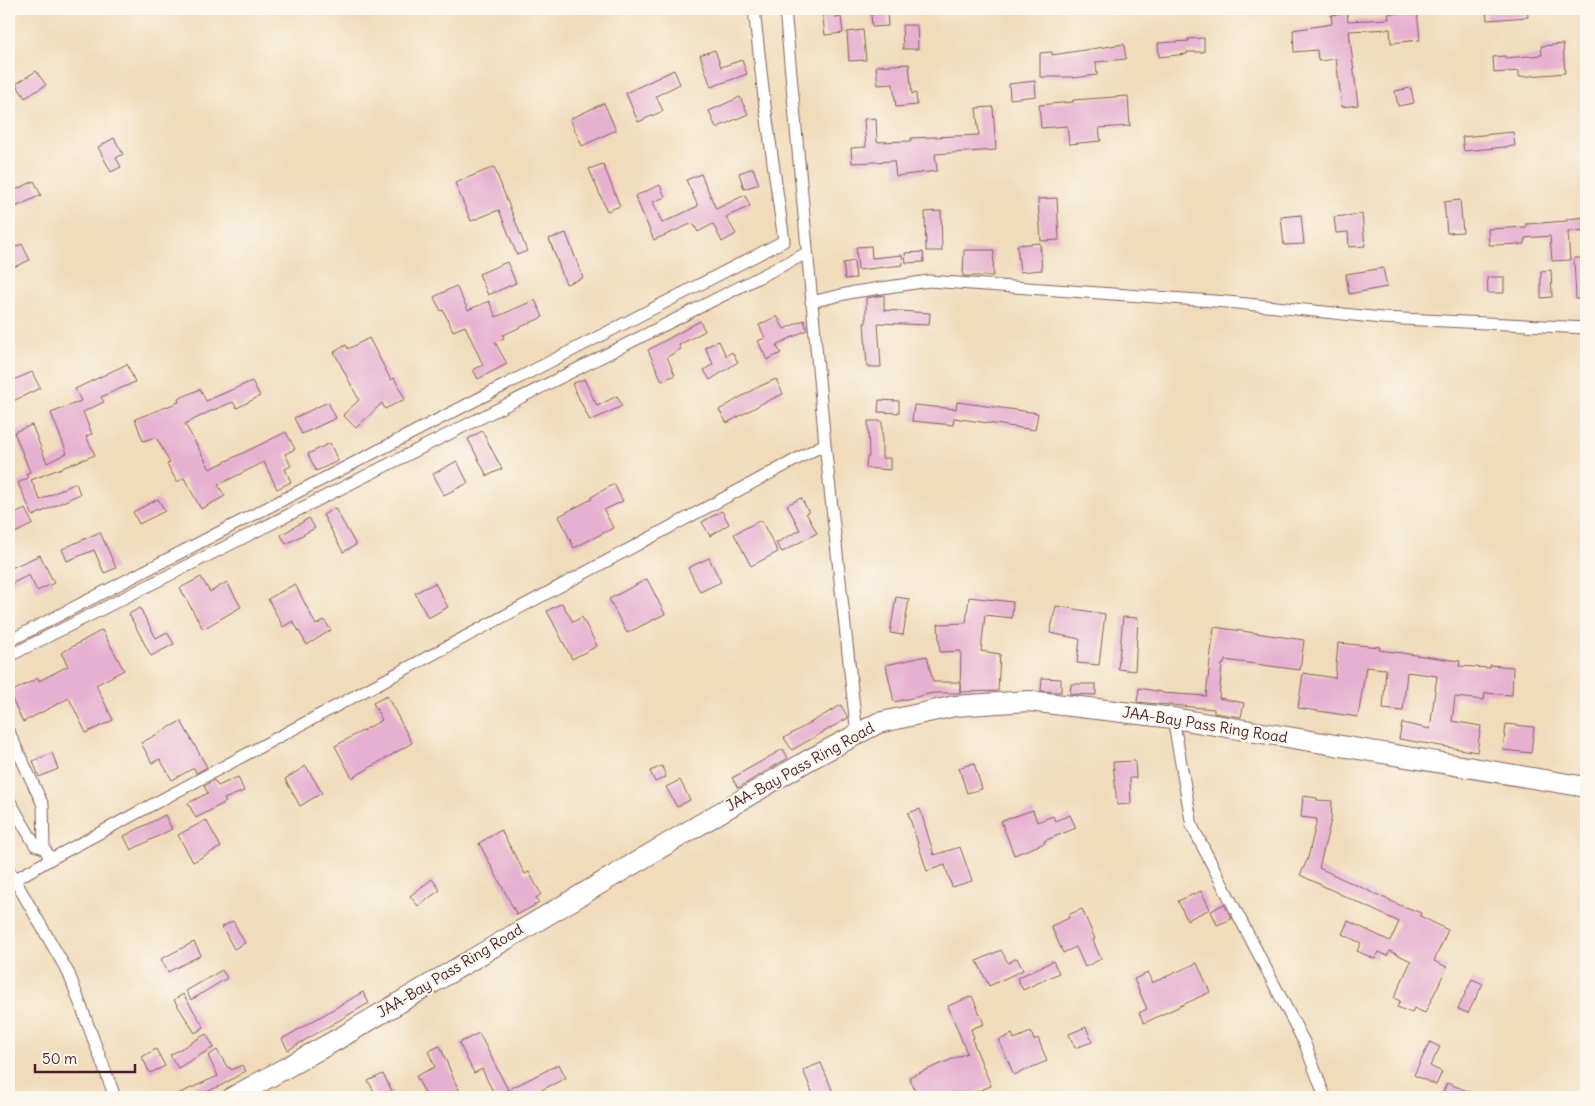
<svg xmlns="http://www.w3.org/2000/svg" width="1595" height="1106" viewBox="0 0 1595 1106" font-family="Delius,sans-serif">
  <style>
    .building { fill: #e6b0d0 }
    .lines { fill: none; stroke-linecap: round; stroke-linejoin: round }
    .street-casing { stroke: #84615d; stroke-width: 13 }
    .highway-casing { stroke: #84615d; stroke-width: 22 }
    .street { stroke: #fff; stroke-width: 11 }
    .highway { stroke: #fff; stroke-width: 20 }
    .labels { text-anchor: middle; stroke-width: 4; stroke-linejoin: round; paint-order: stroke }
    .street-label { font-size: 15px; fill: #4a1f2b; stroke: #fbf7ec }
  </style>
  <rect width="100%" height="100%" fill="#fbf7ec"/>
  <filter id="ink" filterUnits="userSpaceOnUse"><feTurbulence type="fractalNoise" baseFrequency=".02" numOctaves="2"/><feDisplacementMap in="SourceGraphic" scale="10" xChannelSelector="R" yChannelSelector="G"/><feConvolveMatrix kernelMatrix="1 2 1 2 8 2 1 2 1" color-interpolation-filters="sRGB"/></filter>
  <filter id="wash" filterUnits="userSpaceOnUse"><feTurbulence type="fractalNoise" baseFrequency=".0096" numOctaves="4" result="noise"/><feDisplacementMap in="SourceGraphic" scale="20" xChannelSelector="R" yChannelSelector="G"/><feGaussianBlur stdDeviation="1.12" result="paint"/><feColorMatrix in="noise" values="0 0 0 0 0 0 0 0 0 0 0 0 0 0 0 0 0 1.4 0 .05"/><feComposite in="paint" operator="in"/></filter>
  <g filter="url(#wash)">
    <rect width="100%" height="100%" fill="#f0dcbb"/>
    <g id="blocks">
      <path class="building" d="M1486 9H1527L1528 17 1487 20Z
        M835 10 836 18 841 17 843 33 825 35 822 11Z
        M1417 11 1420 40 1391 43 1390 29 1349 31 1358 105 1342 107 1336 59 1318 61 1317 50 1294 52 1293 30 1332 24 1331 15 1347 13 1348 21 1389 19 1388 14Z
        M887 13 888 26 872 27 871 14Z
        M902 25H917L918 49H903Z
        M863 30 866 60 849 61 847 32Z
        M1204 38V52H1187V54L1159 57 1158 43 1189 41 1188 39Z
        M1124 44 1126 59 1096 62 1097 75 1073 78V77H1040V53L1052 52V55Z
        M1563 44 1565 73 1519 77V71L1494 73 1493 57 1505 56V58L1542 55 1541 46Z
        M715 50 721 67 742 60 747 74 711 87 700 55Z
        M909 64 912 94 916 93 917 105 896 107 893 84 878 85 876 66Z
        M674 70 680 84 656 96 663 111 638 122 626 93Z
        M36 71 46 85 25 98 16 84Z
        M1035 81 1036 96 1010 99 1009 84Z
        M1411 88 1414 103 1398 106 1395 91Z
        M1128 96 1130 126 1099 128 1101 141 1069 144 1067 126 1041 128 1039 105 1073 102V100Z
        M740 97 748 114 716 128 709 111Z
        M604 103 616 130 582 146 570 119Z
        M993 107 996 150 935 154 937 171 896 176 894 161 852 163 851 148 866 147 864 119 876 118 877 142 911 141V138L979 135 976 108Z
        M1513 132 1515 146 1464 151 1462 137Z
        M114 138 123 154 116 158 121 167 111 172 98 147Z
        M603 164 620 206 607 211 589 169Z
        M494 167 527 251 517 255 499 210 471 221 455 183Z
        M753 168 759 184 744 189 739 173Z
        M701 174 716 209 745 195 750 206 726 217 736 234 722 242 713 224 698 232 693 223 654 240 635 196 660 185 665 197 653 202 662 223 698 206 686 180Z
        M34 181 41 195 9 210V193Z
        M1057 198 1059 240 1041 241 1038 199Z
        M1460 200 1463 232 1447 233 1444 202Z
        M941 211 942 251H926L925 212Z
        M1362 214 1365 246 1349 247 1348 232 1336 233 1334 217Z
        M1301 215 1304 244 1284 245 1281 217Z
        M1586 217V230L1568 232 1570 260 1552 261 1550 236 1525 238V244L1489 245 1488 229 1526 227V224L1567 221V219Z
        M566 233 583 278 566 284 549 239Z
        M1040 243 1042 270 1020 272 1017 245Z
        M22 244 30 260 9 269V250Z
        M871 246 872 258 902 255 903 265 858 270 856 247Z
        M964 250H994L993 276H963Z
        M923 252 924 262 906 263 905 253Z
        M1574 258H1586V299H1576Z
        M854 261 856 278 845 279 843 263Z
        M507 262 516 283 488 295 479 274Z
        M1383 268 1387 287 1349 294 1346 274Z
        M1551 270 1552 297 1541 298V271Z
        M1487 277H1504V293H1488Z
        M456 286 468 310 489 301 496 317 535 300 543 317 503 335 504 338 495 342 507 364 478 379 473 370 483 365 465 326 453 331 443 310 441 311 434 297Z
        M884 295V310L930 313 929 325 878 323 881 367H867L864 323H866V298Z
        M777 316 784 329 804 320 807 330 776 345 781 353 767 360 758 341 765 338 759 325Z
        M700 321 705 331 679 345 681 349 667 357 675 375 662 381 648 350Z
        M369 338 391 380 394 378 405 399 385 409 382 403 356 428 343 415 359 400 334 352 346 345 348 349Z
        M719 341 726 356 732 352 738 362 710 380 704 370 713 364 705 347Z
        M127 364 135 382 101 397 104 402 83 412 92 434 86 436 95 455 31 480 40 500 76 483 80 494 33 516 18 483 28 478 26 474 30 472 14 432 32 425 47 463 67 453 51 413 81 401 75 389Z
        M32 372 40 388 9 403V382Z
        M584 379 597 406 617 396 622 406 590 421 572 384Z
        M776 379 783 394 763 403 727 423 719 410 756 388Z
        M252 381 260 396 237 408 233 402 211 411 185 424 210 469 286 432 295 449 285 454 291 466 285 469 291 482 277 489 264 462 218 485 225 496 201 509 184 478 177 482 167 464 170 463 156 437 143 441 135 419 179 402 178 399 200 389 206 401Z
        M879 400 899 401V413L878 412Z
        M328 402 336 418 302 434 294 418Z
        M957 402 1038 413 1035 430 954 418 953 425 912 421 914 405 956 409Z
        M868 421H882V458H890V470L866 468 867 457H869Z
        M482 431 502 469 487 476 468 439Z
        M330 443 338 461 316 471 308 454Z
        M457 461 468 483 444 495 433 474Z
        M614 484 623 501 604 510 613 528 574 548 559 516 592 499 591 497Z
        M801 498 809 512 806 513 817 533 782 552 776 543 800 530 787 505Z
        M158 499 165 511 139 524 133 512Z
        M335 508 356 545 343 552 323 515Z
        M25 509 33 524 9 536V517Z
        M722 511 729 524 710 536 702 522Z
        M309 518 315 528 286 544 281 535Z
        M761 520 778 552 751 566 734 534Z
        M100 532 116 568 104 573 94 550 67 561 62 549Z
        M40 555 54 583 37 591 29 575 9 585V569Z
        M709 558 721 582 700 592 688 568Z
        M201 577 210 592 227 582 241 607 203 629 180 588Z
        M647 579 665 614 627 633 609 599Z
        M435 583 448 607 428 618 415 593Z
        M295 584 316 625 324 620 331 630 307 645 293 621 283 627 268 599Z
        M896 597 909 599 903 635 890 633Z
        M969 597 1013 602 1012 618 985 615 981 651 1000 654 998 691 960 692 961 651 940 652 938 624 966 623Z
        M562 603 573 622 582 617 597 646 572 659 547 611Z
        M1056 606 1105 614 1099 665 1077 663 1080 639 1050 633Z
        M140 608 156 638 167 632 174 644 151 656 129 614Z
        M1123 617 1138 618 1135 671 1118 669Z
        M1214 627 1304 640 1300 670 1225 660 1224 664H1222L1219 698 1244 703 1241 717 1214 713V709L1137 702 1139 688 1162 692V693L1206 696Z
        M102 630 124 670 96 685 113 720 86 733 69 698 23 722 9 693 38 678 39 681 68 666 61 653Z
        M1338 643 1380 647 1379 650 1460 661 1459 666 1490 668V665L1513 667 1512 695 1485 693 1484 700 1455 697 1452 721 1481 726 1477 752 1399 739 1402 723 1430 729 1437 676 1407 672 1403 711 1383 709 1386 669 1366 667 1358 717 1298 708 1303 673 1335 678Z
        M927 656 933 682H960V693H933L894 702 886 665Z
        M1042 678 1061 679V692L1041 691Z
        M1071 684H1096V695L1070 694Z
        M387 696 412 743 352 778 335 746 382 720 373 703Z
        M841 705 848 718 792 750 784 738Z
        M181 721 207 767 196 773 194 768 172 780 160 759 152 763 141 743Z
        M1506 724 1534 727 1531 753 1503 750Z
        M783 749 788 758 738 788 732 778Z
        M52 753 58 769 39 777 33 761Z
        M1135 761 1136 778H1130L1131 804 1117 805 1113 762Z
        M974 763 982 789 967 793 959 768Z
        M306 766 322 793 300 806 285 779Z
        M662 766 666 777 655 782 650 771Z
        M238 777 244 791 224 799 226 802 196 818 188 803 208 793 204 786 214 780 218 786Z
        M680 780 690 800 677 807 666 787Z
        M1303 796 1317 798V800L1332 801 1331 820 1319 868 1406 908V907L1421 913 1420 916 1448 930 1434 961 1447 967 1425 1013 1414 1008 1412 1013 1397 1007 1400 1001 1394 998 1411 961 1390 951 1387 956 1379 952 1375 959 1357 951 1361 943 1342 934 1348 921 1390 941 1399 922 1300 875 1308 858 1317 819 1301 817Z
        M920 809 934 855 960 847 972 881 952 887 945 865 927 871 908 813Z
        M1033 810 1037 822 1053 816 1055 821 1070 815 1076 828 1044 841 1045 843 1014 855 1001 821Z
        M165 815 172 829 131 850 124 836Z
        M206 820 221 847 193 862 178 835Z
        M501 830 525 874 529 872 541 894 536 898 539 903 517 915 479 843Z
        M432 879 440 890 418 906 410 896Z
        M1201 891 1210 909 1187 920 1178 901Z
        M1224 904 1232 919 1217 925 1211 911Z
        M1082 909 1095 939 1093 940 1101 959 1085 967 1076 947 1063 953 1051 926 1069 918 1068 915Z
        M233 921 245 943 234 949 222 927Z
        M194 942 201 955 168 972 161 959Z
        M1001 950 1008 963 1017 958 1023 970 989 986 977 961Z
        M1053 961 1059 973 1023 990 1017 978Z
        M1197 963 1210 992 1144 1023 1139 1013 1147 1009 1134 979 1148 973 1152 983Z
        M222 970 227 978 191 1000 186 991Z
        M1472 979 1483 984 1468 1013 1458 1009Z
        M363 992 369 1003 288 1050 282 1039Z
        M183 994 204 1027 195 1033 174 1000Z
        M972 996 984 1024 971 1029 974 1038 972 1039 991 1086 963 1097H918L909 1077 967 1053 948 1006Z
        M1086 1027 1092 1042 1075 1048 1069 1034Z
        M1031 1032 1034 1040 1038 1038 1047 1061 1014 1075 999 1040 1012 1034 1014 1039Z
        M479 1033 508 1090 559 1064 566 1078 527 1097H494L495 1096 482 1069 474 1073 459 1043Z
        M206 1034 214 1047 178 1068 170 1055Z
        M1430 1042 1440 1047 1430 1066 1442 1072 1436 1085 1414 1075Z
        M440 1046 455 1082 463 1097H427L416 1076 435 1067 428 1051Z
        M156 1049 165 1066 150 1073 142 1057Z
        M217 1050 228 1068 230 1067 231 1070 242 1065 246 1071 220 1086 196 1097H171L218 1076 208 1056Z
        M821 1063 835 1097H814L803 1070Z
        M383 1074 393 1093H392L394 1097H377L368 1081Z
        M1447 1083 1483 1097H1441Z"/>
    </g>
  </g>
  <g filter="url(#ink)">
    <use href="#blocks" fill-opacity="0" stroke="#84615d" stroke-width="1"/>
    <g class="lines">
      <defs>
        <path id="street" d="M785 9 825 444 857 735
          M811 302 854 292 929 281 1227 302 1382 318 1586 328
          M9 641 784 241 764 98 754 9
          M9 658 15 653 807 253
          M1173 718 1192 826 1305 1044 1325 1097
          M9 732 43 805 44 848 51 859 14 880
          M9 800 35 845 44 848
          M51 859 825 444
          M9 870 69 974 115 1097"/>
        <path id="highway" d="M233 1097 338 1039 807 761 878 723 955 706 1029 701 1173 718 1586 787"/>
      </defs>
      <use href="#street" class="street-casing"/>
      <use href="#highway" class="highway-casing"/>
      <use href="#street" class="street"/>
      <use href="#highway" class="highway"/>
    </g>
  </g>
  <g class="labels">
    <g class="street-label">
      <text transform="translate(1205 725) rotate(9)" y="5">JAA-Bay Pass Ring Road</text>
      <text transform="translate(800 767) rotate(-29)" y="5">JAA-Bay Pass Ring Road</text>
      <text transform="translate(450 971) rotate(-31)" y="5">JAA-Bay Pass Ring Road</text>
    </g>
  </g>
  <rect width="1595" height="1106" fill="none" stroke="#fbf7ec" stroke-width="30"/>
  <path d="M35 1064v8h100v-8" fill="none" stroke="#4a1f2b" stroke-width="2.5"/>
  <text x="42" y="1064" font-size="15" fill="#4a1f2b" stroke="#fbf7ec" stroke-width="4" paint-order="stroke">50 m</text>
</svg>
